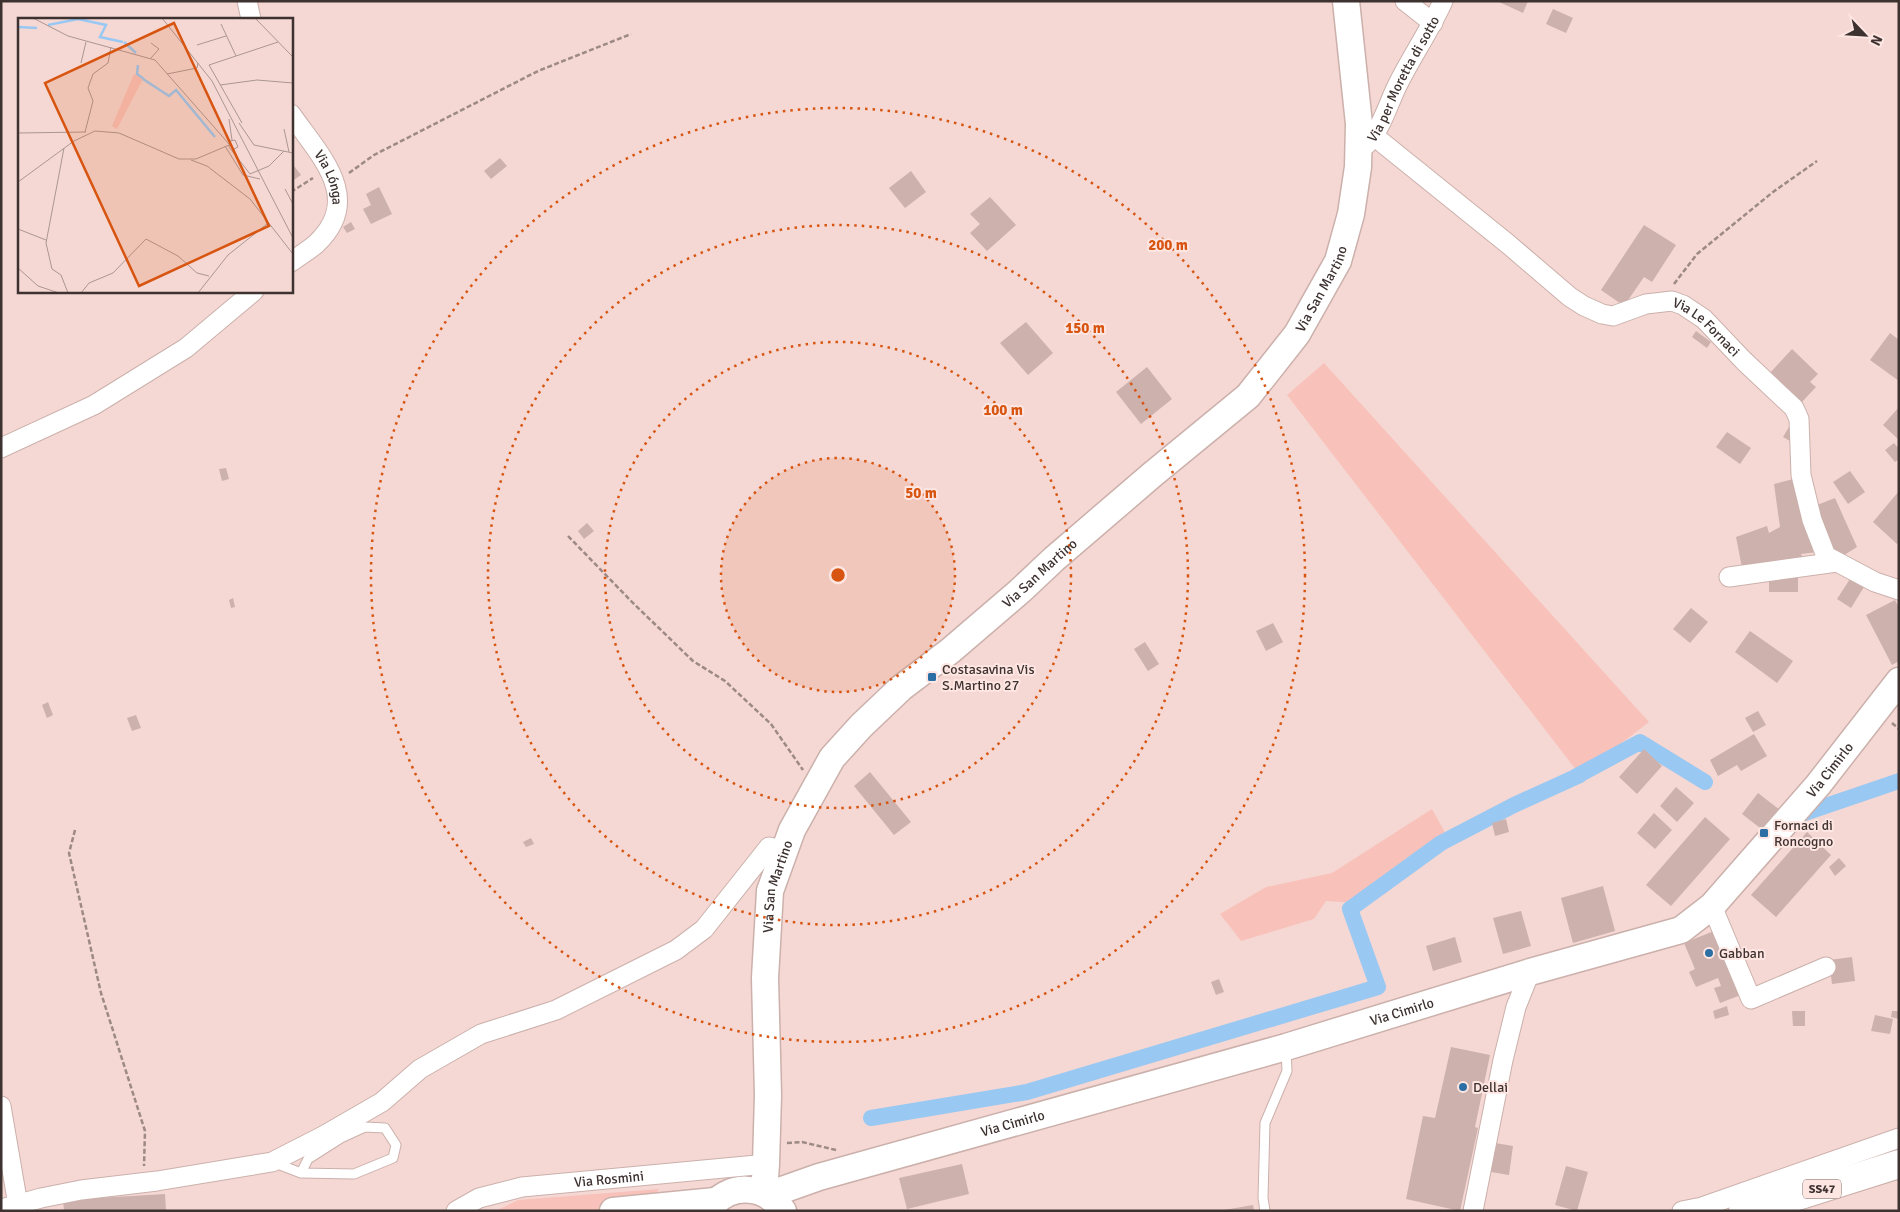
<svg xmlns="http://www.w3.org/2000/svg" width="1900" height="1212" viewBox="0 0 1900 1212" font-family="Signika,sans-serif">
  <style>
    .green { fill: #f8c2ba }
    .lines { fill: none; stroke-linecap: round; stroke-linejoin: round }
    .canal { stroke: #99c8f3; stroke-width: 16 }
    .building { fill: #ccb1ad }
    .lane-casing { stroke: #cbb0ab; stroke-width: 11 }
    .street-casing { stroke: #cbb0ab; stroke-width: 21 }
    .secondary-casing { stroke: #cbb0ab; stroke-width: 29 }
    .highway-casing { stroke: #cbb0ab; stroke-width: 30 }
    .path { stroke: #9d8985; stroke-width: 2.5; stroke-dasharray: 5 2.5; stroke-linecap: butt }
    .lane { stroke: #fff; stroke-width: 9 }
    .street { stroke: #fff; stroke-width: 19 }
    .secondary { stroke: #fff; stroke-width: 26 }
    .highway { stroke: #fff; stroke-width: 28 }
    .ring { fill: none; stroke: #d75510; stroke-width: 2.5; stroke-dasharray: 2.5 5 }
    .poi-dot { fill: #2c6fa4; stroke: #fee6e3; stroke-width: 2 }
    .labels { text-anchor: middle; stroke-width: 4; stroke-linejoin: round; paint-order: stroke }
    .shield { fill: #fee6e3; stroke: #776866; stroke-width: 1 }
    .shield-label { font-size: 12px; font-weight: bold; fill: #3d3230 }
    .street-label { font-size: 14px; fill: #3d3230; stroke: #fee6e3 }
    .poi-label { font-size: 14px; fill: #3d3230; stroke: #fee6e3; text-anchor: start }
    .inset-river { fill: none; stroke: #99c8f3; stroke-width: 2.5 }
    .inset-road { fill: none; stroke: #ab9692; stroke-width: 1 }
    .view { fill: #d75510; fill-opacity: 0.15; stroke: #d75510; stroke-width: 2.5 }
    .inset-edge { fill: none; stroke: #3d3230; stroke-width: 2.5 }
    .centre { fill: #d75510; stroke: #fee6e3; stroke-width: 2.5 }
    .ring-label { font-size: 15px; text-anchor: middle; font-weight: bold; fill: #d75510; stroke: #fee6e3; stroke-width: 4; stroke-linejoin: round; paint-order: stroke }
  </style>
  <rect width="100%" height="100%" fill="#f5d8d3"/>
  <path class="green" d="M1324 363 1649 722 1580 775 1287 395Z
    M1432 809 1448 838 1358 903 1326 901 1314 919 1241 941 1220 914 1266 887 1332 873Z
    M659 1189 646 1211H496L518 1200Z"/>
  <g class="lines">
    <path class="canal" d="M1575 777 1640 742 1705 782
      M1805 813 1899 781
      M871 1118 1027 1092 1378 987 1350 909 1441 843 1514 805 1580 775"/>
  </g>
  <path class="building" d="M1497 1H1528L1523 13Z
    M1553 9 1573 18 1566 33 1546 24Z
    M500 158 507 166 491 179 484 171Z
    M291 162 301 175 291 182Z
    M911 171 926 192 905 208 889 188Z
    M379 187 392 214 371 224 363 209 371 205 366 194Z
    M990 197 1016 225 987 251 970 233 980 224 970 214Z
    M351 222 355 229 347 233 343 227Z
    M1644 225 1676 245 1652 282 1644 277 1624 306 1601 290Z
    M1026 322 1053 353 1028 375 1000 343Z
    M1696 331 1711 342 1707 348 1692 337Z
    M1890 333 1899 340V381L1870 360Z
    M1792 349 1818 374 1810 382 1816 387 1801 403 1770 373Z
    M1147 367 1172 399 1141 424 1116 392Z
    M1899 407V440L1883 425Z
    M1789 427 1796 431 1790 441 1783 437Z
    M1727 432 1751 448 1740 464 1716 447Z
    M1894 443 1899 449V459L1895 462 1885 450Z
    M226 468 229 479 222 481 219 469Z
    M1850 471 1865 492 1848 504 1833 482Z
    M1797 478 1818 552 1801 554 1805 562 1743 573 1736 537 1767 526 1769 533 1780 527 1774 484Z
    M1899 491V542L1897 544 1873 522Z
    M1835 498 1857 547 1838 559 1812 507Z
    M587 523 594 531 584 539 578 531Z
    M1798 573V592H1769V574Z
    M1850 579 1864 587 1851 608 1837 599Z
    M233 598 235 607 231 608 229 600Z
    M1895 600 1899 608V661L1892 665 1866 615Z
    M1691 608 1708 622 1690 643 1673 629Z
    M1273 623 1283 642 1266 651 1256 631Z
    M1750 631 1793 661 1777 683 1735 652Z
    M1145 642 1159 664 1148 671 1134 649Z
    M48 702 53 715 47 718 42 705Z
    M1758 711 1766 725 1753 732 1745 718Z
    M136 715 141 728 132 731 127 718Z
    M1754 734 1767 756 1741 771 1737 765 1718 776 1710 760Z
    M1644 749 1662 766 1637 794 1619 777Z
    M870 772 911 822 894 835 854 786Z
    M1676 787 1694 803 1677 822 1660 806Z
    M1758 793 1780 810 1764 831 1742 814Z
    M1654 813 1672 830 1655 849 1637 833Z
    M1705 817 1730 839 1671 906 1646 885Z
    M1506 819 1509 832 1495 836 1492 823Z
    M1807 832 1831 855 1776 917 1751 895Z
    M531 838 534 844 526 847 523 842Z
    M1839 858 1846 866 1835 876 1829 867Z
    M1603 886 1615 931 1573 943 1561 898Z
    M1521 911 1531 946 1503 954 1493 918Z
    M1719 929 1746 993 1720 1003 1714 988 1721 986 1718 978 1696 987 1689 972 1695 969 1684 943Z
    M1455 937 1462 962 1433 971 1426 946Z
    M1852 957 1855 981 1832 984 1829 960Z
    M1219 979 1224 992 1216 995 1211 982Z
    M1727 1006 1729 1015 1715 1019 1713 1011Z
    M1792 1011H1805V1026H1793Z
    M1892 1011H1899V1019L1891 1017Z
    M1875 1015 1893 1019 1890 1034 1871 1031Z
    M1451 1047 1490 1055 1475 1127 1478 1128 1460 1211 1406 1199 1423 1116 1435 1118Z
    M1495 1143 1513 1146 1509 1175 1491 1172Z
    M962 1164 969 1194 907 1209 899 1178Z
    M1566 1166 1588 1172 1577 1211 1555 1205Z
    M165 1194 166 1211H64L63 1200Z
    M1253 1205 1254 1211H1224V1210Z"/>
  <g class="lines">
    <defs>
      <path id="lane" d="M275 1163 301 1173 354 1174 393 1158 396 1145 385 1128 365 1127 341 1138 308 1159 301 1173
        M1265 1211 1263 1198 1265 1123 1287 1071 1286 1049"/>
      <g id="street">
        <path d="M247 1 251 19"/>
        <path d="M1405 1 1433 23"/>
        <path id="s1" d="M291 114C319 155 365 198 316 244 308 251 299 256 291 262"/>
        <path id="s2" d="M1374 136 1508 244 1570 297 1584 306 1602 314 1613 316 1646 304 1672 301 1683 305 1704 319 1744 361 1794 408 1799 419 1801 475 1812 520 1826 556 1875 582 1899 590"/>
        <path id="s3" d="M1366 145C1382 128 1388 104 1398 84 1412 56 1430 30 1443 1"/>
        <path d="M1 448 94 405 186 348 254 291"/>
        <path d="M1729 577 1837 562"/>
        <path d="M1712 906 1751 999 1826 967"/>
        <path d="M1 1106 18 1205"/>
        <path d="M1 1209 41 1198 81 1190 157 1181 272 1162 323 1136 382 1102 420 1069 481 1034 556 1010 676 950 704 929 769 847 784 850"/>
        <path id="s4" d="M456 1211 479 1198 522 1187 766 1164"/>
        <path d="M1473 1211 1503 1060 1516 1007 1530 972"/>
        <path d="M1682 1211 1702 1207 1899 1138"/>
      </g>
      <g id="secondary">
        <path id="s5" d="M764 1193 766 1164 768 1095 765 978 770 891 792 830 832 758 861 726 901 688 950 651 1020 591 1054 559 1153 474 1248 396 1297 334 1338 261 1351 214 1358 167 1359 124 1346 1"/>
        <path id="s6" d="M768 1195 819 1177 1286 1047 1530 972 1681 930 1712 906 1818 785 1899 681"/>
        <path d="M613 1211 715 1201"/>
        <path d="M708 1211C727 1182 765 1183 783 1211"/>
      </g>
      <path id="highway" d="M1743 1211 1804 1194 1899 1164"/>
    </defs>
    <use href="#lane" class="lane-casing"/>
    <use href="#street" class="street-casing"/>
    <use href="#secondary" class="secondary-casing"/>
    <use href="#highway" class="highway-casing"/>
    <path class="path" d="M349 173 374 155 538 71 631 34
      M291 192 313 178
      M1674 284 1697 254 1773 192 1817 161
      M568 536 633 603 693 661 725 681 771 724 803 770
      M1892 723 1899 729
      M75 830 69 853 101 993 145 1131 144 1166
      M787 1143 802 1142 836 1150"/>
    <use href="#lane" class="lane"/>
    <use href="#street" class="street"/>
    <use href="#secondary" class="secondary"/>
    <use href="#highway" class="highway"/>
  </g>
  <circle cx="838" cy="575" r="117" fill="#d75510" fill-opacity=".12"/>
  <g class="ring">
    <circle cx="838" cy="575" r="117"/>
    <circle cx="838" cy="575" r="233"/>
    <circle cx="838" cy="575" r="350"/>
    <circle cx="838" cy="575" r="467"/>
  </g>
  <g class="poi-dot">
    <rect x="927" y="672" width="10" height="10" rx="2.5"/>
    <rect x="1759" y="828" width="10" height="10" rx="2.5"/>
    <circle cx="1709" cy="953" r="5"/>
    <circle cx="1463" cy="1087" r="5"/>
  </g>
  <g class="labels">
    <rect class="shield" x="1803" y="1179.5" width="38" height="19" rx="4"/>
    <g class="shield-label">
      <text x="1822" y="1193">SS47</text>
    </g>
    <g class="street-label">
      <text dy="5" stroke="none"><textPath href="#s3" startOffset="76">Via per Moretta di sotto</textPath></text>
      <text dy="5" stroke="none"><textPath href="#s1" startOffset="75">Via Lónga</textPath></text>
      <text dy="5" stroke="none"><textPath href="#s5" startOffset="1132">Via San Martino</textPath></text>
      <text dy="5" stroke="none"><textPath href="#s2" startOffset="406">Via Le Fornaci</textPath></text>
      <text dy="5" stroke="none"><textPath href="#s5" startOffset="728">Via San Martino</textPath></text>
      <text dy="5" stroke="none"><textPath href="#s6" startOffset="1170">Via Cimirlo</textPath></text>
      <text dy="5" stroke="none"><textPath href="#s5" startOffset="308">Via San Martino</textPath></text>
      <text dy="5" stroke="none"><textPath href="#s6" startOffset="660">Via Cimirlo</textPath></text>
      <text dy="5" stroke="none"><textPath href="#s6" startOffset="255">Via Cimirlo</textPath></text>
      <text dy="5" stroke="none"><textPath href="#s4" startOffset="158">Via Rosmini</textPath></text>
    </g>
    <g class="poi-label">
      <text x="942" y="674">Costasavina Vis<tspan x="942" dy="16">S.Martino 27</tspan></text>
      <text x="1774" y="830">Fornaci di<tspan x="1774" dy="16">Roncogno</tspan></text>
      <text x="1719" y="958">Gabban</text>
      <text x="1473" y="1092">Dellai</text>
    </g>
  </g>
  <g transform="translate(18 18)">
    <rect width="275" height="275" fill="#f5d8d3"/>
    <path d="M116 56 125 61 99 111 94 108Z" fill="#f8c2ba"/>
    <path class="inset-river" d="M30 7 60 1 88 7 82 19 105 24M0 9 19 10M106 24 118 35M120 47 119 56 126 61M125 61 151 78 158 72 197 119"/>
    <path class="inset-road" d="M15 0 50 18 137 42 211 126M144 0 194 63 275 220M237 0 275 39M203 6 218 38M179 27 208 18M133 40 141 31 133 25M63 45 68 24M149 56 179 50 180 45M202 67 239 62 275 65M211 101 214 122M221 105 236 127M224 105 191 47 260 24M266 111 271 134M67 114 75 83 70 70 75 56 90 45 93 29M0 115 68 114M236 127 275 135M207 128 225 157 242 161M46 130 28 225 34 251 43 257 50 275M214 132 220 129 217 122 212 123 211 129 232 156 251 148 266 133M173 142 189 148 232 181 275 236M0 164 56 123 77 113 101 115 161 141H178L211 127M267 171 275 186M0 211 28 222M0 250 20 268 41 275M63 275 71 265 95 255 128 221 160 238 179 255 191 258M180 275 210 237 249 206"/>
    <path class="view" d="M156 5 251 208 121 268 27 65Z"/>
    <rect width="275" height="275" class="inset-edge"/>
  </g>
  <circle cx="838" cy="575" r="8" class="centre"/>
  <g class="ring-label">
    <text x="1168" y="250">200 m</text>
    <text x="1085" y="333">150 m</text>
    <text x="1003" y="415">100 m</text>
    <text x="921" y="498">50 m</text>
  </g>
  <rect width="1900" height="1212" fill="none" stroke="#3d3230" stroke-width="5"/>
  <g transform="translate(1865 35) rotate(115)" stroke="#fee6e3" stroke-width="4" paint-order="stroke">
  <path d="M0-4L9 19L0 12L-9 19Z" fill="#3d3230"/>
  <text y="-8" font-size="14" font-weight="bold" text-anchor="middle" fill="#3d3230">N</text>
  </g>
</svg>
